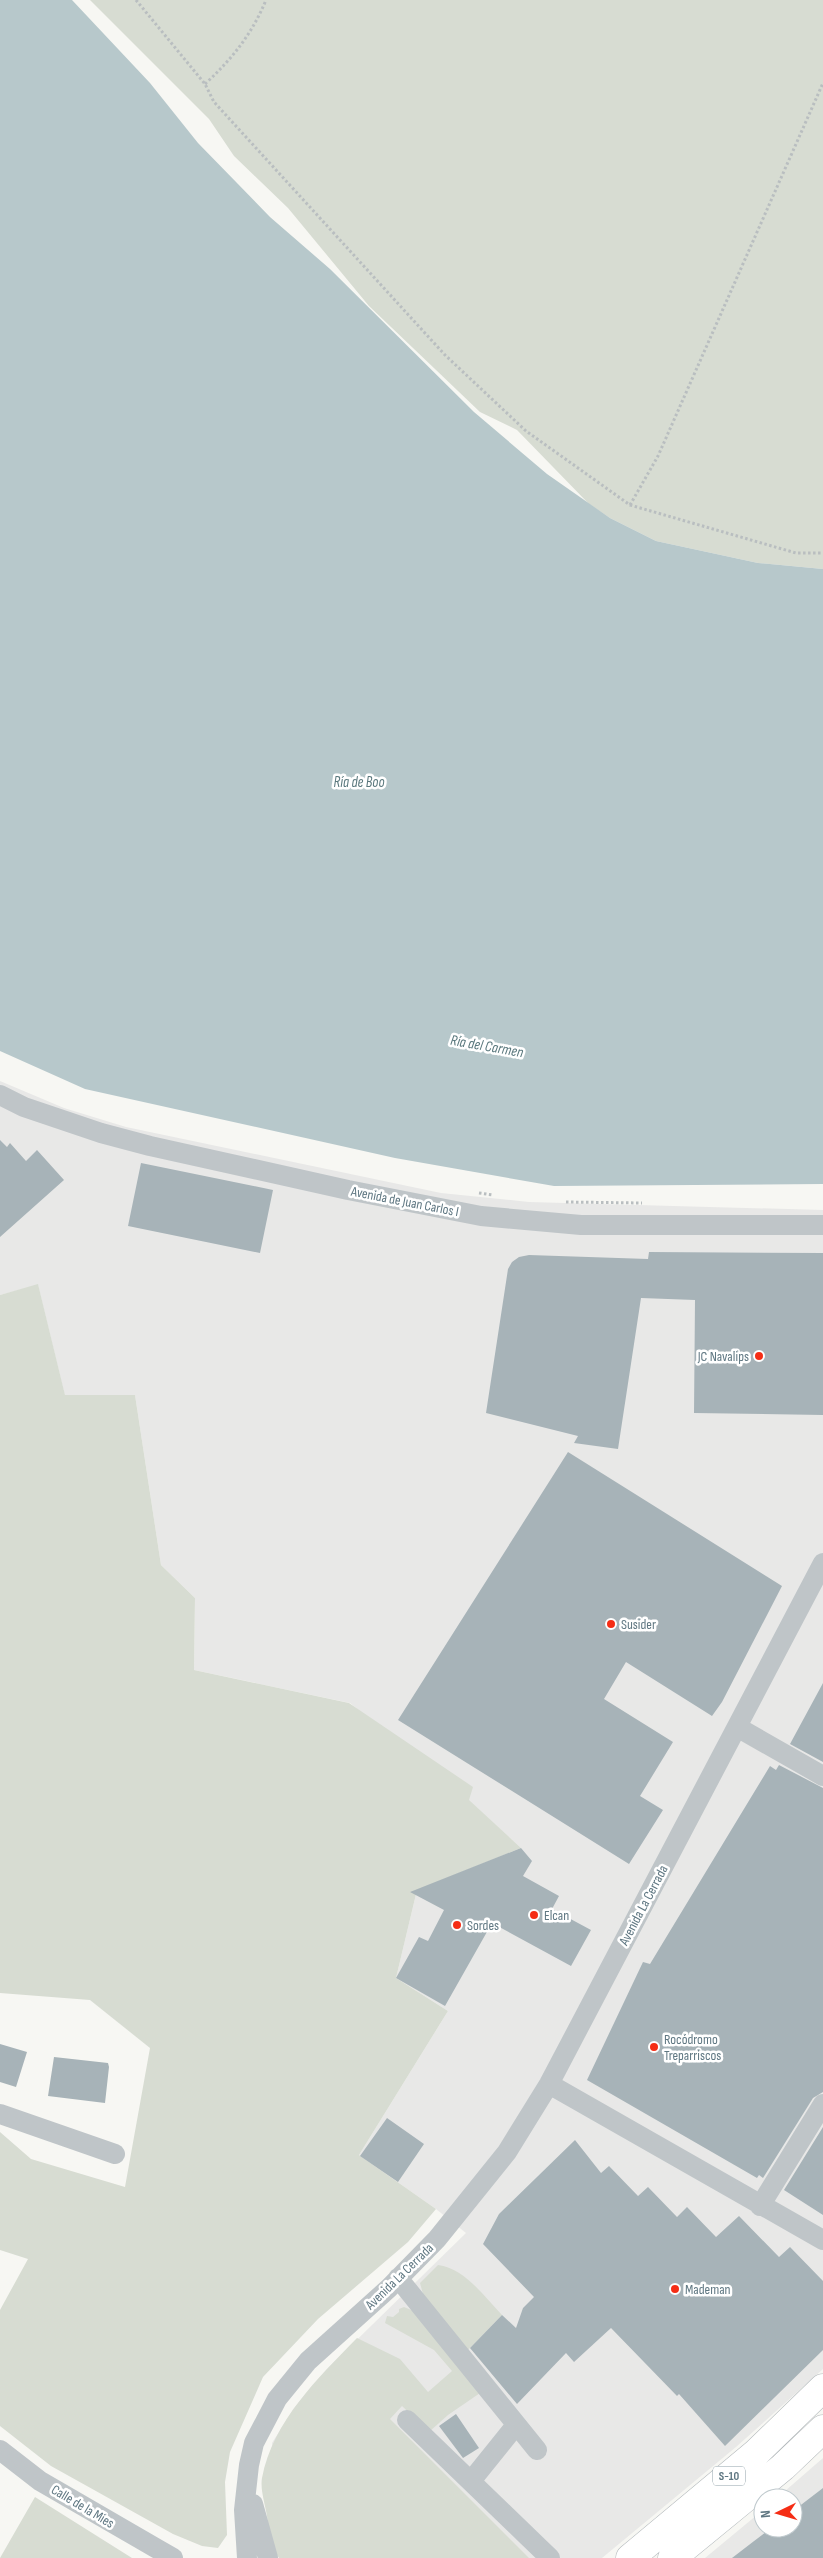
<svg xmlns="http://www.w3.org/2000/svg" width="823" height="2558" viewBox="0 0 823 2558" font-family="'Sofia Sans Condensed',sans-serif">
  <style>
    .built { fill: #e8e8e7 }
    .green { fill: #d7dcd2 }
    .water { fill: #b7c8cb }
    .building { fill: #a7b3b8 }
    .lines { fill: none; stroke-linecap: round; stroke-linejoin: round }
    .highway-casing { stroke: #b2b8bb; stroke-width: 29 }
    .path { stroke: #b9bec0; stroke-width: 3; stroke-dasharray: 2.5 2.5; stroke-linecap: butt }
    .minor { stroke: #bfc5c8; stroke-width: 20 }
    .highway { stroke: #fff; stroke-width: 28 }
    .poi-dot { fill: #f52d15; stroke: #fff; stroke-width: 2 }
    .labels { text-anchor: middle; stroke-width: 5; stroke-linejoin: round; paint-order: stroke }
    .shield { fill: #fff; stroke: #8fa0a8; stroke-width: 1 }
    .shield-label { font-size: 12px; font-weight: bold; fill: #5f7782 }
    .street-label { font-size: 14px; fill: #5f7782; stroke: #fff }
    .poi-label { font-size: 14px; fill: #5f7782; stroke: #fff; text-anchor: start }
    .water-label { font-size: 15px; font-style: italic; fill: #5a787d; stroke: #fff }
  </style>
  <rect width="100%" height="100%" fill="#f7f7f3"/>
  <path class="built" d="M0 1081 64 1108 126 1127 441 1193 529 1202 823 1210V2369L736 2447 602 2558H279L272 2443 294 2408 326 2370 466 2233 436 2209 359 2155 448 2011 396 1978 417 1890 521 1848 468 1800 350 1703 194 1670 195 1598 161 1565 135 1395 65 1396 38 1285 0 1295Z
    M823 2458V2558H705L763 2510V2528H793V2498H777Z"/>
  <path class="green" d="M90 0H823V569L758 563 656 541 610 518 589 504 517 430 480 412 369 306 288 208 234 156 209 119Z
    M38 1284 65 1395H135L161 1565 195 1598 194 1670 349 1703 473 1787 469 1800 521 1848 417 1890 396 1978 448 2011 359 2155 436 2209 408 2242 318 2319 263 2377 230 2452 225 2482 227 2535 218 2548 202 2546 173 2534 51 2466 0 2426V2310L28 2259 0 2250V2132L31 2159 125 2187 150 2048 90 2000 0 1993V1295Z
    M438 2265C464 2268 484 2296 502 2315L466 2352 423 2294 420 2283Z
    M404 2307 421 2314 483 2391 448 2415 429 2432 402 2406 390 2419 529 2558H279C269 2545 269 2532 267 2516 265 2504 260 2489 262 2478 273 2421 318 2378 357 2338L400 2359 428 2392 452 2371 434 2350 385 2323 387 2316 393 2317 399 2312V2309Z
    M35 2497 132 2558H0Z"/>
  <path class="water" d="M0 0H72L150 83 198 143 270 217 330 269 474 412 547 474 610 518 656 541 758 563 823 569V1184L554 1186 395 1158 85 1089 0 1051Z"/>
  <path class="building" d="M0 1140 7 1147 10 1143 26 1161 37 1150 64 1180 0 1237Z
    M141 1163 273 1190 260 1253 128 1226Z
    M649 1252 823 1253V1415L694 1413 695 1300 641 1298 618 1449 574 1443 578 1436 486 1413 508 1269 512 1262 519 1257 529 1255 648 1259Z
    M568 1452 782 1586 722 1702 712 1716 626 1662 604 1699 673 1742 640 1796 663 1810 629 1864 398 1720Z
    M823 1683V1762L790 1744Z
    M779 1765 823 1788V2092L813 2098 763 2178 759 2175 757 2178 587 2080 643 1962 650 1964 770 1766 776 1770Z
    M521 1848 532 1861 523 1876 559 1896 552 1909 591 1930 571 1966 492 1923 445 2006 396 1978 419 1937 428 1941 444 1910 410 1892Z
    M0 2044 27 2052 16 2087 0 2082Z
    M54 2057 108 2063 109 2067 105 2103 48 2096Z
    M387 2118 424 2144 398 2182 360 2156Z
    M823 2127V2215L784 2190Z
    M575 2140 601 2173 609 2166 638 2196 648 2187 677 2217 687 2207 716 2237 739 2216 779 2257 790 2247 823 2281V2350L725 2446 679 2394 677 2396 611 2328 574 2362 566 2353 517 2404 470 2348 502 2315 516 2328 523 2308 534 2297 483 2244 499 2214Z
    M456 2414 479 2448 463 2458 439 2426Z
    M823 2488V2558H732L771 2528H793V2511Z"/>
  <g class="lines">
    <defs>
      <path id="highway" d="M630 2558 756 2453 823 2388
        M672 2558 783 2467 823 2429"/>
    </defs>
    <use href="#highway" class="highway-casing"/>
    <path class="path" d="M136 0 205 84 214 102 445 355 526 431 630 505 796 553H823
      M205 84C232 59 252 34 266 0
      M630 505 658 456 823 83
      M479 1193 493 1195
      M566 1202 642 1203"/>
    <path class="minor" d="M0 1095 24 1107 101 1133 150 1146 348 1190 481 1216 581 1225H823
      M737 1727 823 1776
      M549 2084 823 2240
      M0 2114 115 2154
      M760 2206 823 2104
      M398 2278 537 2450
      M407 2420 550 2558
      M0 2450 40 2481 173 2558
      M471 2481 516 2425
      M253 2504 268 2558
      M247 2558 244 2510 249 2465 254 2443 277 2399 308 2361 389 2288 437 2239 507 2152 549 2084 823 1563"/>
    <use href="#highway" class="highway"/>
  </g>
  <g class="poi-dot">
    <circle cx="759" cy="1356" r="5"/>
    <circle cx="611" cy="1624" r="5"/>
    <circle cx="534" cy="1915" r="5"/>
    <circle cx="457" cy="1925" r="5"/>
    <circle cx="654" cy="2047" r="5"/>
    <circle cx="675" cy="2289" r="5"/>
  </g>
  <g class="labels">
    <rect class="shield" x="713" y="2466.5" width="32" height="19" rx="4"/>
    <g class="shield-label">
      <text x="729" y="2480">S-10</text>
    </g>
    <g class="street-label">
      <text transform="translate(405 1201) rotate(11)" y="5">Avenida de Juan Carlos I</text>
      <text transform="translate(643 1905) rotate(-62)" y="5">Avenida La Cerrada</text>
      <text transform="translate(399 2276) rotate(-44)" y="5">Avenida La Cerrada</text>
      <text transform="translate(83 2506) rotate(31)" y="5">Calle de la Mies</text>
    </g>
    <g class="poi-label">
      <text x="749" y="1361" text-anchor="end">JC Navalips</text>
      <text x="621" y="1629">Susider</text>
      <text x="544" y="1920">Elcan</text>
      <text x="467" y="1930">Sordes</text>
      <text x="664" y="2044">Rocódromo<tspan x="664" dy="16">Treparriscos</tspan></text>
      <text x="685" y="2294">Mademan</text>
    </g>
    <g class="water-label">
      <text x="359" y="787">Ría de Boo</text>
      <text transform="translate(487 1046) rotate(10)" y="5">Ría del Carmen</text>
    </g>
  </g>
  <g transform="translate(778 2513) rotate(265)"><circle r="24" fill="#ffffff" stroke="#bfc9cd"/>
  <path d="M0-4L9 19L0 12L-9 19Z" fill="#f52d15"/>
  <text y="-8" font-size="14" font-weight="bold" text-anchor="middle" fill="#5f7782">N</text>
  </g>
</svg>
